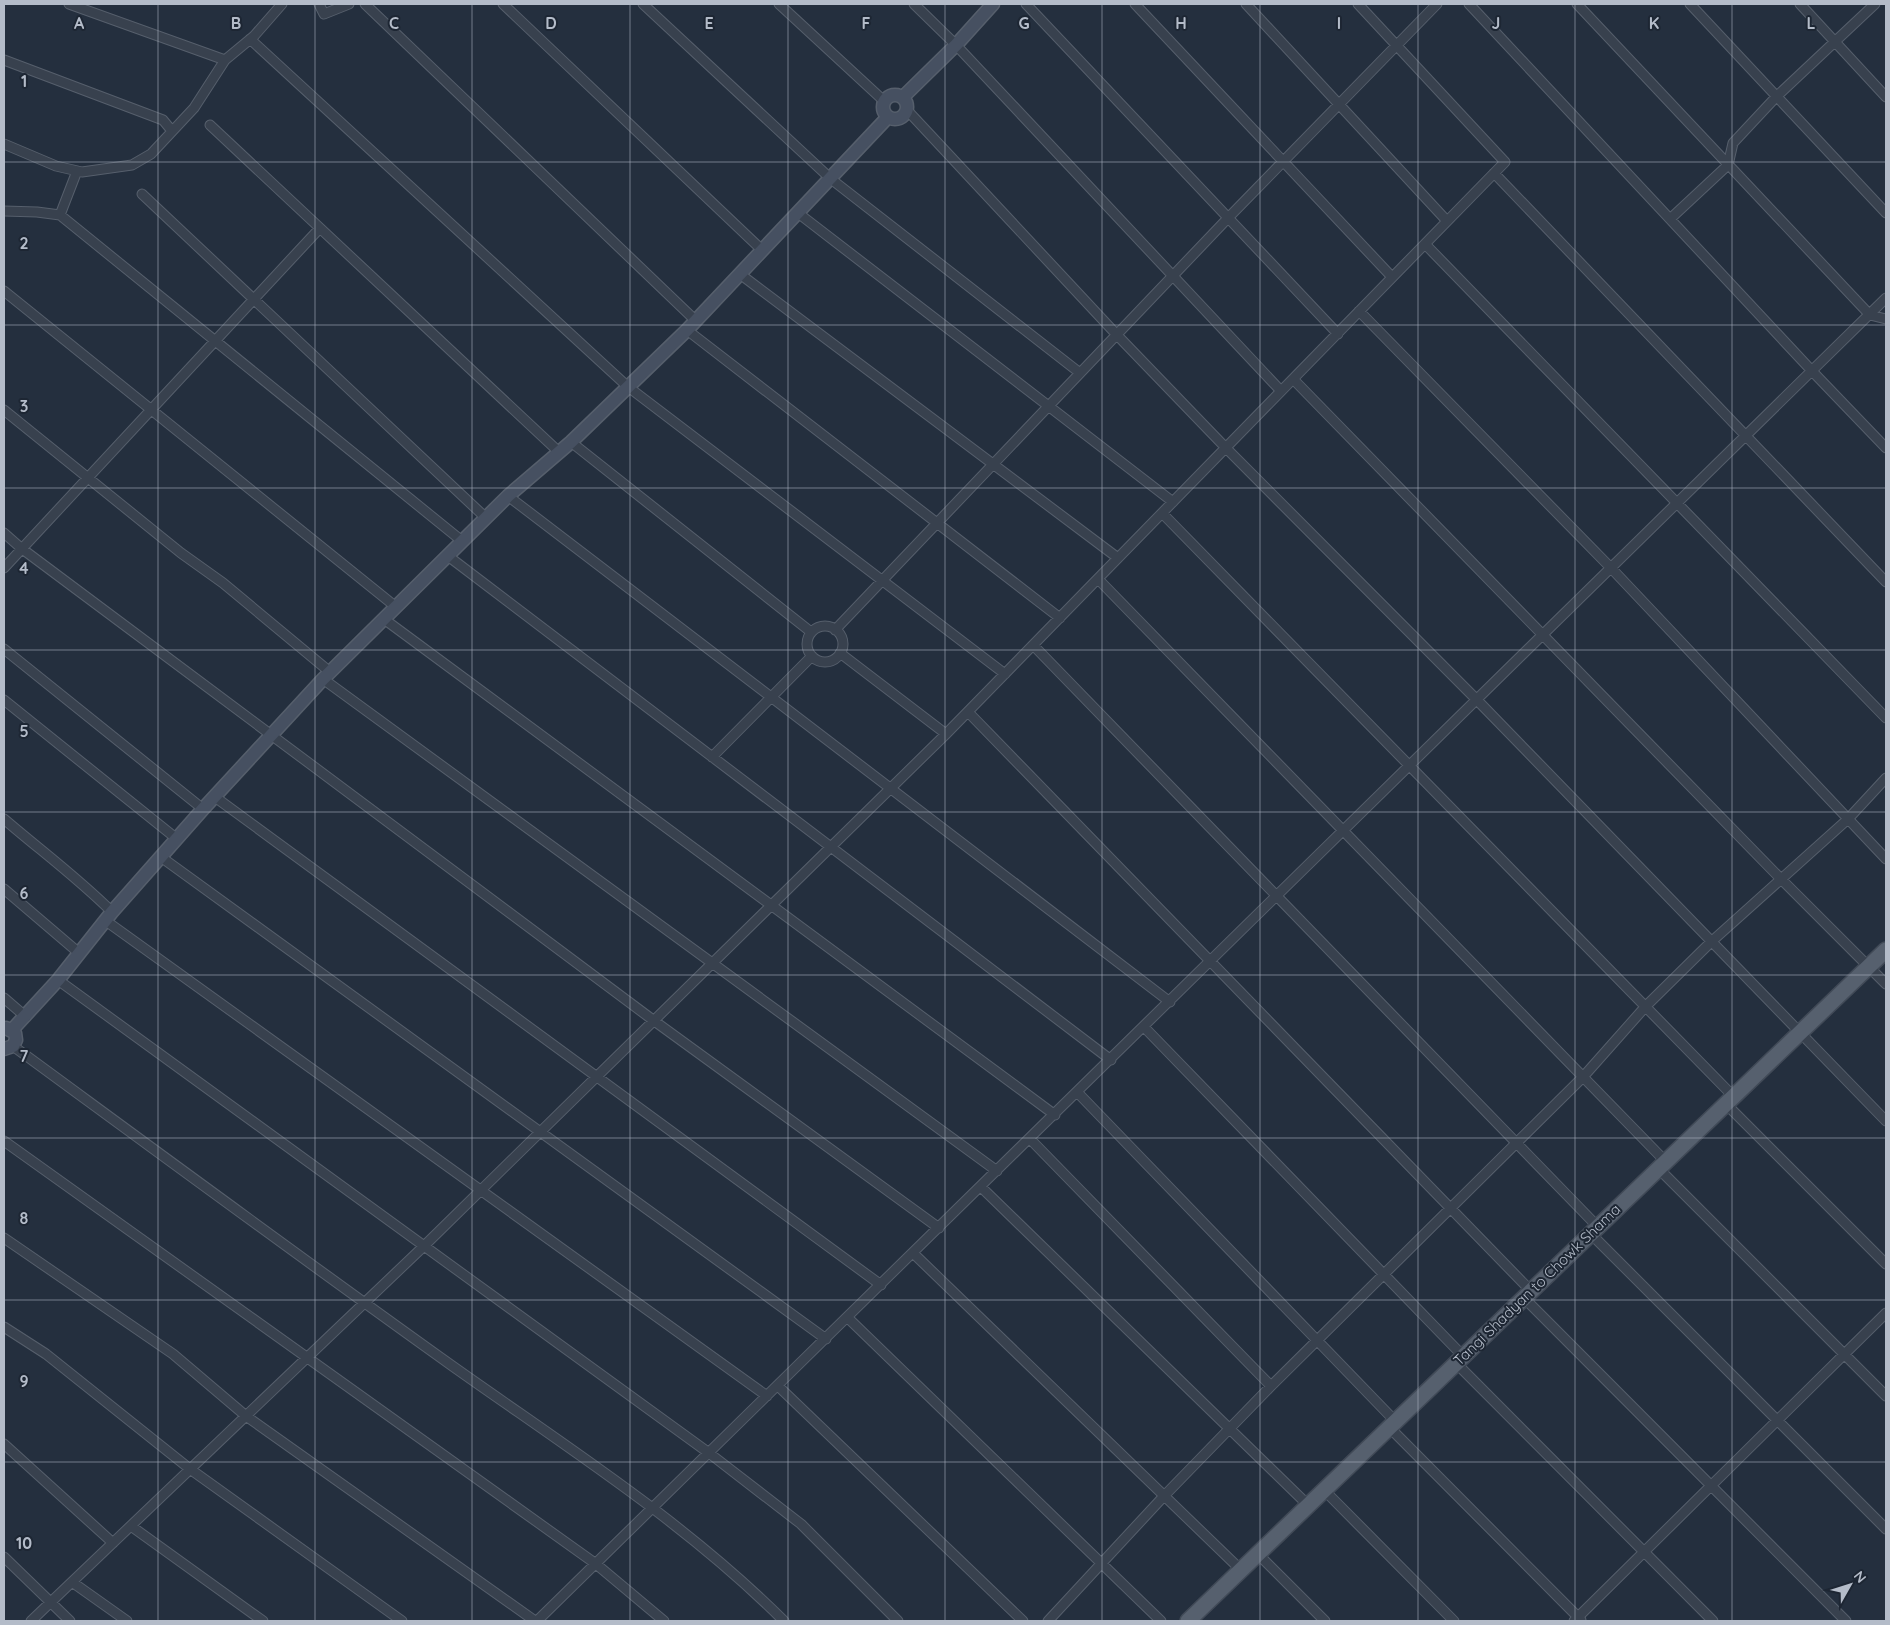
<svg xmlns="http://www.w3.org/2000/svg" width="1890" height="1625" viewBox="0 0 1890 1625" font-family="Quicksand,sans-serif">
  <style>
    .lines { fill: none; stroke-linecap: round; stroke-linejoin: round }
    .minor-casing { stroke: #565f6c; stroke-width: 11 }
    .secondary-casing { stroke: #565f6c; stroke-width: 15 }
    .primary-casing { stroke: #414a57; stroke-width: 18 }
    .minor { stroke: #38414e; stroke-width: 9 }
    .secondary { stroke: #465061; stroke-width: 12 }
    .primary { stroke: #56606e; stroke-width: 15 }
    .grid { fill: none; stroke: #b4bcc9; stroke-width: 1; stroke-opacity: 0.55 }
    .labels { text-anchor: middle; stroke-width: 4; stroke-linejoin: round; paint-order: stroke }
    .street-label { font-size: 15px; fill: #b4bcc9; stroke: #1d2633 }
    .grid-label { font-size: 16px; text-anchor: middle; font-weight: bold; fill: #b4bcc9; stroke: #1d2633; stroke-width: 4; stroke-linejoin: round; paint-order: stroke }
  </style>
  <rect width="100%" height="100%" fill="#242f3e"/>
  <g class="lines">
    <defs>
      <path id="minor" d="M69 4 225 60
        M319 4 324 14 349 4
        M365 4 695 320
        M503 4 762 250
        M643 4 831 179 1080 373
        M779 4 884 101
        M914 4 956 45 1281 391
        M1026 4 1338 334
        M1135 4 1392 277
        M1246 4 1447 221
        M1469 4 1812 371 1886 448
        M1577 4 1870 315 1886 319
        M1690 4 1886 213
        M1800 4 1886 97
        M250 39 627 386 1005 674
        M4 60 163 120 172 131
        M907 110 1117 335 1226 448 1478 701 1886 1121
        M210 125 559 452
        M4 144 56 166 82 172 132 165 151 154 194 108 225 60 254 36 282 4
        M1494 173 1886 582
        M142 194 486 518
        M4 211 37 212 60 215 462 541
        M798 213 1173 502
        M60 215 77 171
        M1670 219 1728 165 1733 143 1776 97 1875 4
        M1425 244 1886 718
        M740 274 1118 558
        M4 291 396 607
        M1359 311 1612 569 1886 859
        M687 330 1060 618
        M1293 379 1780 878 1886 984
        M4 410 181 553 223 583 330 672
        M571 442 811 632
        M508 496 1170 1002
        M1162 513 1734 1097
        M4 533 21 548 653 1020 939 1228
        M448 556 1111 1060
        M4 568 320 228
        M1098 579 1666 1162
        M384 619 1055 1115
        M807 644a18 18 0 1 1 36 0a18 18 0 1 1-36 0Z
        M835 630 1228 218 1437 4
        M1033 645 1598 1227
        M4 649 203 809
        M840 653 946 734
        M323 679 997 1171
        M4 700 177 839
        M968 712 1531 1291
        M712 757 812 656
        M215 797 881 1285
        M4 819C40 850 78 878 112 912
        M161 857 826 1339
        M4 889 79 953
        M106 921 767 1396
        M58 980 709 1453 801 1524 898 1621
        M4 998 26 1017
        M1144 1027 1463 1356
        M13 1046C159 1153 304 1260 451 1365 565 1446 685 1522 784 1621
        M1078 1093 1395 1421
        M1726 1104 1886 1264
        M1030 1139 1271 1386
        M4 1141 596 1564 664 1621
        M1659 1169 1886 1396
        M981 1187 1308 1505
        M1591 1234 1886 1529
        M4 1238 173 1354 246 1416 535 1621
        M913 1253 1241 1570
        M1524 1298 1846 1621
        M848 1318 1161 1621
        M4 1327 46 1354 190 1469 402 1621
        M1456 1363 1713 1621
        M778 1386 1023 1621
        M1389 1427 1581 1620
        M4 1444 113 1543
        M1324 1490 1454 1621
        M131 1526 263 1621
        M1258 1554 1325 1621
        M4 1557 70 1621
        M72 1582 127 1621
        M31 1621 424 1246 946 734 1505 162 1358 4
        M537 1621 1886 298
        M1048 1621 1164 1496 1271 1386 1583 1077 1646 1006 1711 942 1848 819 1886 778
        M1574 1621 1886 1313"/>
      <path id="secondary" d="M883 107a12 12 0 1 1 24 0a12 12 0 1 1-24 0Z
        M903 97 956 45 993 4
        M12 1030 58 980 112 912 203 809 323 679 508 496 571 442 687 330 888 117
        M4 1049 13 1046 16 1040 15 1033 6 1028"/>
      <path id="primary" d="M1188 1621 1886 950"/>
    </defs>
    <use href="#minor" class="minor-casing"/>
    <use href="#secondary" class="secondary-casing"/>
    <use href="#primary" class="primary-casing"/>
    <use href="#minor" class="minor"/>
    <use href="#secondary" class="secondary"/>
    <use href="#primary" class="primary"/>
  </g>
  <path class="grid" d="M158 4V1621M315 4V1621M472 4V1621M630 4V1621M788 4V1621M945 4V1621M1102 4V1621M1260 4V1621M1418 4V1621M1575 4V1621M1732 4V1621M4 162H1886M4 325H1886M4 488H1886M4 650H1886M4 812H1886M4 975H1886M4 1138H1886M4 1300H1886M4 1462H1886"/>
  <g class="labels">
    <g class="street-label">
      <text transform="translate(1537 1285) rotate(-44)" y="5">Tangi Shadyan to Chowk Shama</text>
    </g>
  </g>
  <g class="grid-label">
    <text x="79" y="29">A</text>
    <text x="236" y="29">B</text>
    <text x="394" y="29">C</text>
    <text x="551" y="29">D</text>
    <text x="709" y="29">E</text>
    <text x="866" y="29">F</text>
    <text x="1024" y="29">G</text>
    <text x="1181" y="29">H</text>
    <text x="1339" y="29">I</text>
    <text x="1496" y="29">J</text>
    <text x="1654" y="29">K</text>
    <text x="1811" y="29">L</text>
    <text x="24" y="87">1</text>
    <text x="24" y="249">2</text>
    <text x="24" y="412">3</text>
    <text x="24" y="574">4</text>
    <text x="24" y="737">5</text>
    <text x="24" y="899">6</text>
    <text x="24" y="1062">7</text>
    <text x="24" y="1224">8</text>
    <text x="24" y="1387">9</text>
    <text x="24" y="1549">10</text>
  </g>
  <rect width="1890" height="1625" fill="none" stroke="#b4bcc9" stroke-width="10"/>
  <g transform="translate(1850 1585) rotate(51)" stroke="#1d2633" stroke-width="4" paint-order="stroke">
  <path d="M0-4L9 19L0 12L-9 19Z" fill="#b4bcc9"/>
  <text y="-8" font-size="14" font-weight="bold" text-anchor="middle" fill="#b4bcc9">N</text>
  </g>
</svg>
